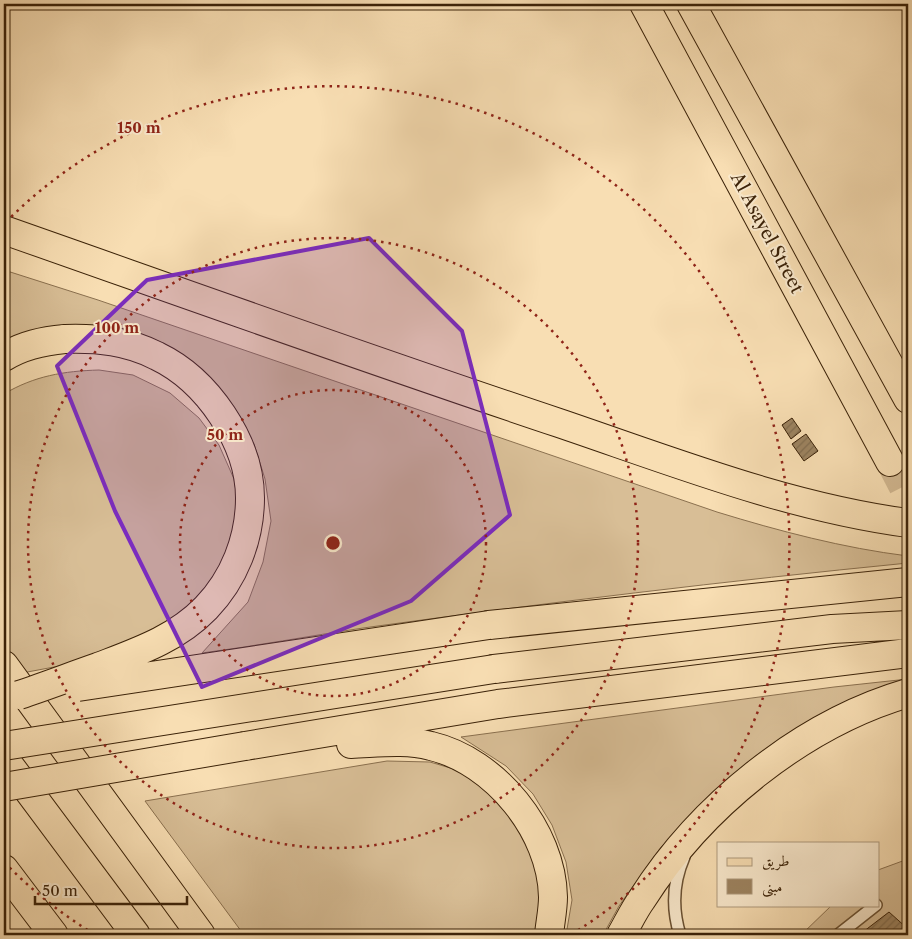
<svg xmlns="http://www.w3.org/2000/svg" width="912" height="939" viewBox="0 0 912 939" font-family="'Libre Caslon Text',Amiri,serif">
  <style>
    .garden { fill: #d8be96; stroke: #8a704f }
    .building { fill: url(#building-hatch); stroke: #3b2208 }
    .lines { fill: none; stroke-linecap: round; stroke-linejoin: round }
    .primary-tunnel { stroke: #d2b891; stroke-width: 28; stroke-dasharray: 28 14; stroke-linecap: butt }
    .lane-casing { stroke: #6a5133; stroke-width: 14 }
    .primary-casing { stroke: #3b2208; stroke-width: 30 }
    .highway-casing { stroke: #3b2208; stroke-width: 30 }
    .lane { stroke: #faeace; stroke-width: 11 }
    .primary { stroke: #f8deb3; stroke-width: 28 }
    .highway { stroke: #f8deb3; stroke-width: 28 }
    .highway-bridge-casing { stroke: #3b2208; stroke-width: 30; stroke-linecap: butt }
    .highway-bridge { stroke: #f8deb3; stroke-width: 28 }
    .marked { fill: #7b2cbf; fill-opacity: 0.2; stroke: #7b2cbf; stroke-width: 4; stroke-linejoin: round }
    .ring { fill: none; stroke: #8f2418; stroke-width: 2.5; stroke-dasharray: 2.5 5 }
    .labels { text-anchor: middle; stroke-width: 4; stroke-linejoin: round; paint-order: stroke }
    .street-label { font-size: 18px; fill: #3b2208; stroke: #faeace }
    .centre { fill: #8f2418; stroke: #faeace; stroke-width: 2.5 }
    .ring-label { font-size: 15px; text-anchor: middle; font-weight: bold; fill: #8f2418; stroke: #faeace; stroke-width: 4; stroke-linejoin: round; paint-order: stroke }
  </style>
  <defs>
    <pattern id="building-hatch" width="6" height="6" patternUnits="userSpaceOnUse" patternTransform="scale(1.25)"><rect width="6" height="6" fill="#9d8461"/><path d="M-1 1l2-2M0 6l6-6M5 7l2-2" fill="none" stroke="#816c4e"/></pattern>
  </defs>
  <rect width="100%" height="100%" fill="#f8deb3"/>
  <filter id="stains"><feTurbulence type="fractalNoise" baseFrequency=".004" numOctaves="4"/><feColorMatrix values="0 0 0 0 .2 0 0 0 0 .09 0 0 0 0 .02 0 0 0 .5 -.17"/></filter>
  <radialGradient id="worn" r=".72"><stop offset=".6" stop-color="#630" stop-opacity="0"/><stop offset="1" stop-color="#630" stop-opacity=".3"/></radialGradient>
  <path class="garden" d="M4 270 98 300 717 512C779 531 843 548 908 556V563C726 581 544 603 363 628 309 636 256 646 202 653L248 602 263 562 271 521 265 479 254 444 233 412 206 383 92 340 4 361Z
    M99 370 133 375 170 393 199 418 219 445 234 479 239 508 238 536 214 598 113 656 22 673 4 647V394C34 376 64 371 99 370Z
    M908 679 837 710 729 781 661 847 619 906 603 935H566L572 900 566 862 552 825 533 794 506 766 461 737 834 687Z
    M387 761 430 762 464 772 500 797 539 861 542 902 538 935H244L145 801Z
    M908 859V935H801L832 905H878V870Z"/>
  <path class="building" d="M792 418 801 431 791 439 782 425Z
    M806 434 818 451 804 461 792 444Z
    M889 912 908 929V935H859Z"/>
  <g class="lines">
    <path class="primary-tunnel" d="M890 462 908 497"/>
    <defs>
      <path id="lane" d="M680 935C672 909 673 882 684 857
        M838 935 876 905"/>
      <path id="primary" d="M644 4 890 462
        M691 4 908 399"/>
      <path id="highway" d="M4 230C189 295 373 361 559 423 674 462 788 507 908 523
        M4 357C23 345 43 341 65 339
        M489 625 908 582
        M4 665 201 935
        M494 669 832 629 908 625
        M351 744C378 743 405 739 431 746 495 761 552 831 553 897 553 910 550 923 549 935
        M245 746 498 704 908 653
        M4 758 136 935
        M4 869 54 935
        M621 935C628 923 634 910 642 899 701 806 802 724 908 693"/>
    </defs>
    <use href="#lane" class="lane-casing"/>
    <use href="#primary" class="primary-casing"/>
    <use href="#highway" class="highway-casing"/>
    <use href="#lane" class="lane"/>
    <use href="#primary" class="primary"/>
    <use href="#highway" class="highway"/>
    <defs>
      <path id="highway-bridge" d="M78 687 489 625
        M19 695C46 686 72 676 98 667 137 652 176 639 206 608 234 579 250 539 250 498 250 442 207 380 157 356 128 341 98 338 65 339
        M4 746 494 669
        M4 787 245 746"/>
    </defs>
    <use href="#highway-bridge" class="highway-bridge-casing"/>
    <use href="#highway-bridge" class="highway-bridge"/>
  </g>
  <path class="marked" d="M369 238 462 331 510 515 411 601 202 687 115 511 57 366 147 280Z"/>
  <g class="ring">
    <circle cx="333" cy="543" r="153"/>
    <circle cx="333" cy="543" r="305"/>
    <path d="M94 934A458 458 0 0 1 6 864M6 222A458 458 0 1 1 572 934"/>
  </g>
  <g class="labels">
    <g class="street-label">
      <text transform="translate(767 233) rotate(62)" y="6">Al Asayel Street</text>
    </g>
  </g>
  <circle cx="333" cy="543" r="8" class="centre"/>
  <g class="ring-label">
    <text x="139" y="133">150 m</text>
    <text x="117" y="333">100 m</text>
    <text x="225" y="440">50 m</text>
  </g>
  <rect width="912" height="939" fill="none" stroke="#f8deb3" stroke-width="20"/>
  <rect x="5" y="5" width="902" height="929" fill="none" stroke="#3b2208" stroke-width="2.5"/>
  <rect x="10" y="10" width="892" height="919" fill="none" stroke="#3b2208"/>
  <rect x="717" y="842" width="162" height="65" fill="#faeace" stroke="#ae9a7f"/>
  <rect x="727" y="858" width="25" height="8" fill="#f8deb3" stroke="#ae9a7f"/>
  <text x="762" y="866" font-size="15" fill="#3b2208">طريق</text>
  <rect x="727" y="879" width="25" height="15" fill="#9d8461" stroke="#ae9a7f"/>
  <text x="762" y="892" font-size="15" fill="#3b2208">مبنى</text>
  <path d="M35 896v8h152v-8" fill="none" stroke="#3b2208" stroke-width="2.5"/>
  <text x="42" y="896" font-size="15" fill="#3b2208" stroke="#faeace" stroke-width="4" paint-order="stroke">50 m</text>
  <rect width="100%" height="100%" filter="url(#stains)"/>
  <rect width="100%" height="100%" fill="url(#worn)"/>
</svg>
